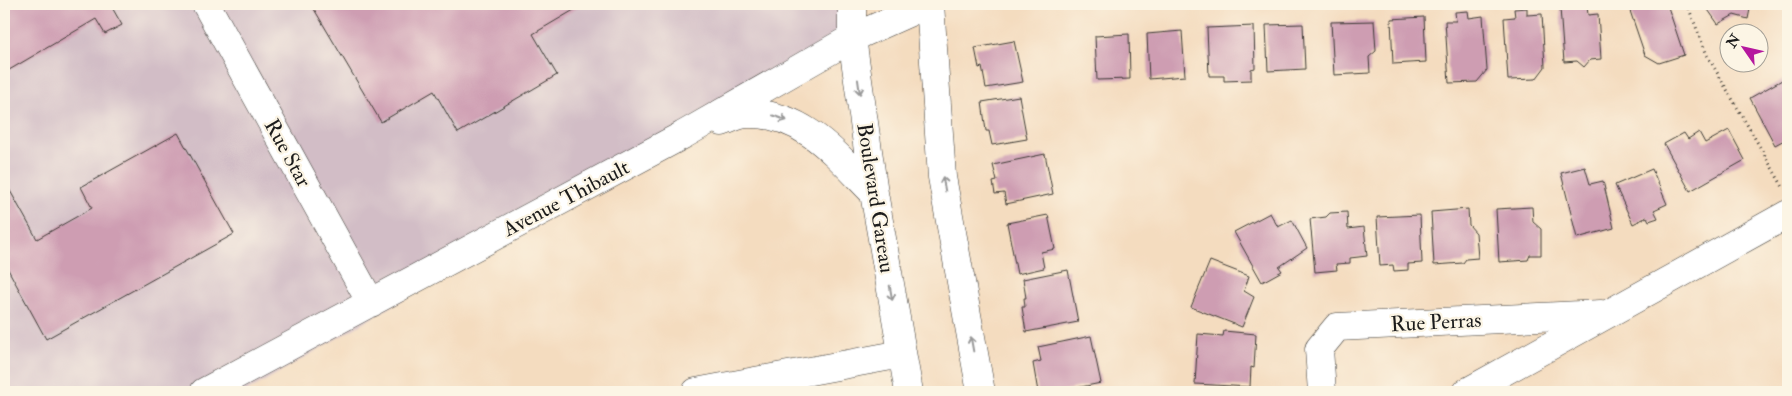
<svg xmlns="http://www.w3.org/2000/svg" width="1792" height="396" viewBox="0 0 1792 396" font-family="'IM FELL Double Pica',serif">
  <style>
    .industrial { fill: #d2bdc6 }
    .building { fill: #ce9db2 }
    .lines { fill: none; stroke-linecap: round; stroke-linejoin: round }
    .minor-casing { stroke: #3c3934; stroke-width: 29 }
    .path { stroke: #3c3934; stroke-width: 3; stroke-dasharray: 1 4; stroke-linecap: butt }
    .minor { stroke: #fff; stroke-width: 28 }
    .oneway { stroke: #999 }
    .labels { text-anchor: middle; stroke-width: 4.5; stroke-linejoin: round; paint-order: stroke }
    .street-label { font-size: 21px; fill: #1c1c1c; stroke: #fcf5e5 }
  </style>
  <rect width="100%" height="100%" fill="#fcf5e5"/>
  <filter id="ink" filterUnits="userSpaceOnUse"><feTurbulence type="fractalNoise" baseFrequency=".02" numOctaves="2"/><feDisplacementMap in="SourceGraphic" scale="10" xChannelSelector="R" yChannelSelector="G"/><feConvolveMatrix kernelMatrix="1 2 1 2 8 2 1 2 1" color-interpolation-filters="sRGB"/></filter>
  <filter id="wash" filterUnits="userSpaceOnUse"><feTurbulence type="fractalNoise" baseFrequency=".0096" numOctaves="4" result="noise"/><feDisplacementMap in="SourceGraphic" scale="20" xChannelSelector="R" yChannelSelector="G"/><feGaussianBlur stdDeviation="1.12" result="paint"/><feColorMatrix in="noise" values="0 0 0 0 0 0 0 0 0 0 0 0 0 0 0 0 0 1.4 0 .05"/><feComposite in="paint" operator="in"/></filter>
  <g filter="url(#wash)">
    <rect width="100%" height="100%" fill="#f4dcbf"/>
    <path class="industrial" d="M4 4H847L846 42 683 135 246 392H4Z"/>
    <g id="blocks">
      <path class="building" d="M4 4H110L122 25 105 34 96 19 4 73Z
        M311 4H584L533 34 557 75 458 133 434 91 381 122Z
        M1632 4H1667L1684 55 1659 63 1645 55 1628 5Z
        M1704 4H1751L1748 19 1734 15 1718 24Z
        M1587 6 1588 15 1598 14 1601 59 1590 60 1584 67 1577 61 1564 62 1560 8Z
        M1527 8V15L1542 14 1545 67 1536 79 1508 80 1504 18 1515 17 1514 9Z
        M1468 11 1469 18 1483 16 1487 70 1477 82 1449 83 1445 21H1456L1455 12Z
        M1424 17 1426 62 1393 64 1391 19Z
        M1374 21 1376 51 1369 57 1370 73 1334 75 1331 22Z
        M1303 24 1305 69 1268 71 1266 25Z
        M1254 26 1255 68 1251 69V80L1224 81V76H1209L1207 28Z
        M1182 31 1185 76 1149 79 1147 34Z
        M1129 34 1130 79 1097 80 1095 36Z
        M1014 41 1023 82 986 88 982 67 979 68 975 48Z
        M1782 80 1788 91V138L1775 145 1750 98Z
        M1019 96 1027 139 992 145 989 131H986L982 102Z
        M1729 130 1745 160 1690 191 1664 144 1684 133 1688 139 1699 132 1705 143Z
        M178 133 234 234 46 339 4 262V180L37 239 92 208 81 187Z
        M1045 154 1053 194 1006 204 1004 193 995 194 993 182 997 181 993 165Z
        M1585 167 1590 184 1603 181 1614 228 1577 238 1561 173Z
        M1652 169 1667 204 1654 210 1658 218 1649 221 1647 217 1633 224 1615 185Z
        M1532 207 1533 222 1541 229V255H1530L1528 260 1499 262 1496 209Z
        M1468 209 1469 225 1476 233 1478 258 1466 259 1463 263 1434 265 1431 212Z
        M1347 212 1348 229 1364 227 1367 256 1350 258V263L1336 264 1337 270 1315 272 1310 219 1326 217 1330 213Z
        M1270 213 1278 227 1292 220 1307 248 1279 267 1282 271 1262 282 1234 232Z
        M1048 215 1055 249 1041 252 1044 268 1017 274 1007 223Z
        M1420 215 1422 263 1408 264V270L1394 271 1393 265 1380 266 1377 217Z
        M1210 261 1249 276 1244 291 1254 297 1242 327 1191 307Z
        M1068 270 1078 322 1026 332 1022 307H1025L1024 298H1026L1023 279Z
        M1224 331 1256 334 1254 368 1251 367 1250 387 1195 384 1198 334 1223 336Z
        M1091 336 1101 383 1056 392H1038L1033 363 1041 361 1038 347Z"/>
    </g>
  </g>
  <g filter="url(#ink)">
    <use href="#blocks" fill-opacity="0" stroke="#3c3934" stroke-width="1"/>
    <g class="lines">
      <defs>
        <path id="minor" d="M206 4 371 303
          M852 4V38L874 193 909 392
          M930 4 942 177 981 392
          M722 122C730 119 739 114 748 114 804 112 838 157 874 193
          M204 392 683 135 852 38 928 4
          M696 392 902 354
          M1322 392 1319 349 1337 327 1601 314
          M1467 392 1788 214"/>
      </defs>
      <use href="#minor" class="minor-casing"/>
      <path class="path" d="M1687 4 1707 55 1783 187"/>
      <use href="#minor" class="minor"/>
    </g>
    <defs><path id="oneway-shaft" d="M-6 0H5M1.5-3L5.5 0L1.5 3" fill="none" stroke-width="1.6" stroke-linecap="round" stroke-linejoin="round" transform="scale(1.25)"/></defs>
    <g class="oneway">
      <use href="#oneway-shaft" transform="translate(859 87) rotate(82)"/>
      <use href="#oneway-shaft" transform="translate(780 118) rotate(20)"/>
      <use href="#oneway-shaft" transform="translate(944 184) rotate(-100)"/>
      <use href="#oneway-shaft" transform="translate(891 293) rotate(80)"/>
      <use href="#oneway-shaft" transform="translate(972 344) rotate(-100)"/>
    </g>
  </g>
  <g class="labels">
    <g class="street-label">
      <text transform="translate(288 153) rotate(61)" y="7">Rue Star</text>
      <text transform="translate(566 198) rotate(-28)" y="7">Avenue Thibault</text>
      <text transform="translate(876 198) rotate(81)" y="7">Boulevard Gareau</text>
      <text transform="translate(1436 322) rotate(-3)" y="7">Rue Perras</text>
    </g>
  </g>
  <rect width="1792" height="396" fill="none" stroke="#fcf5e5" stroke-width="20"/>
  <g transform="translate(1744 48) rotate(304)"><circle r="24" fill="#fcf5e5" stroke="#a29e95"/>
  <path d="M0-4L9 19L0 12L-9 19Z" fill="#b5179e"/>
  <text y="-8" font-size="14" font-weight="bold" text-anchor="middle" fill="#1c1c1c">N</text>
  </g>
</svg>
